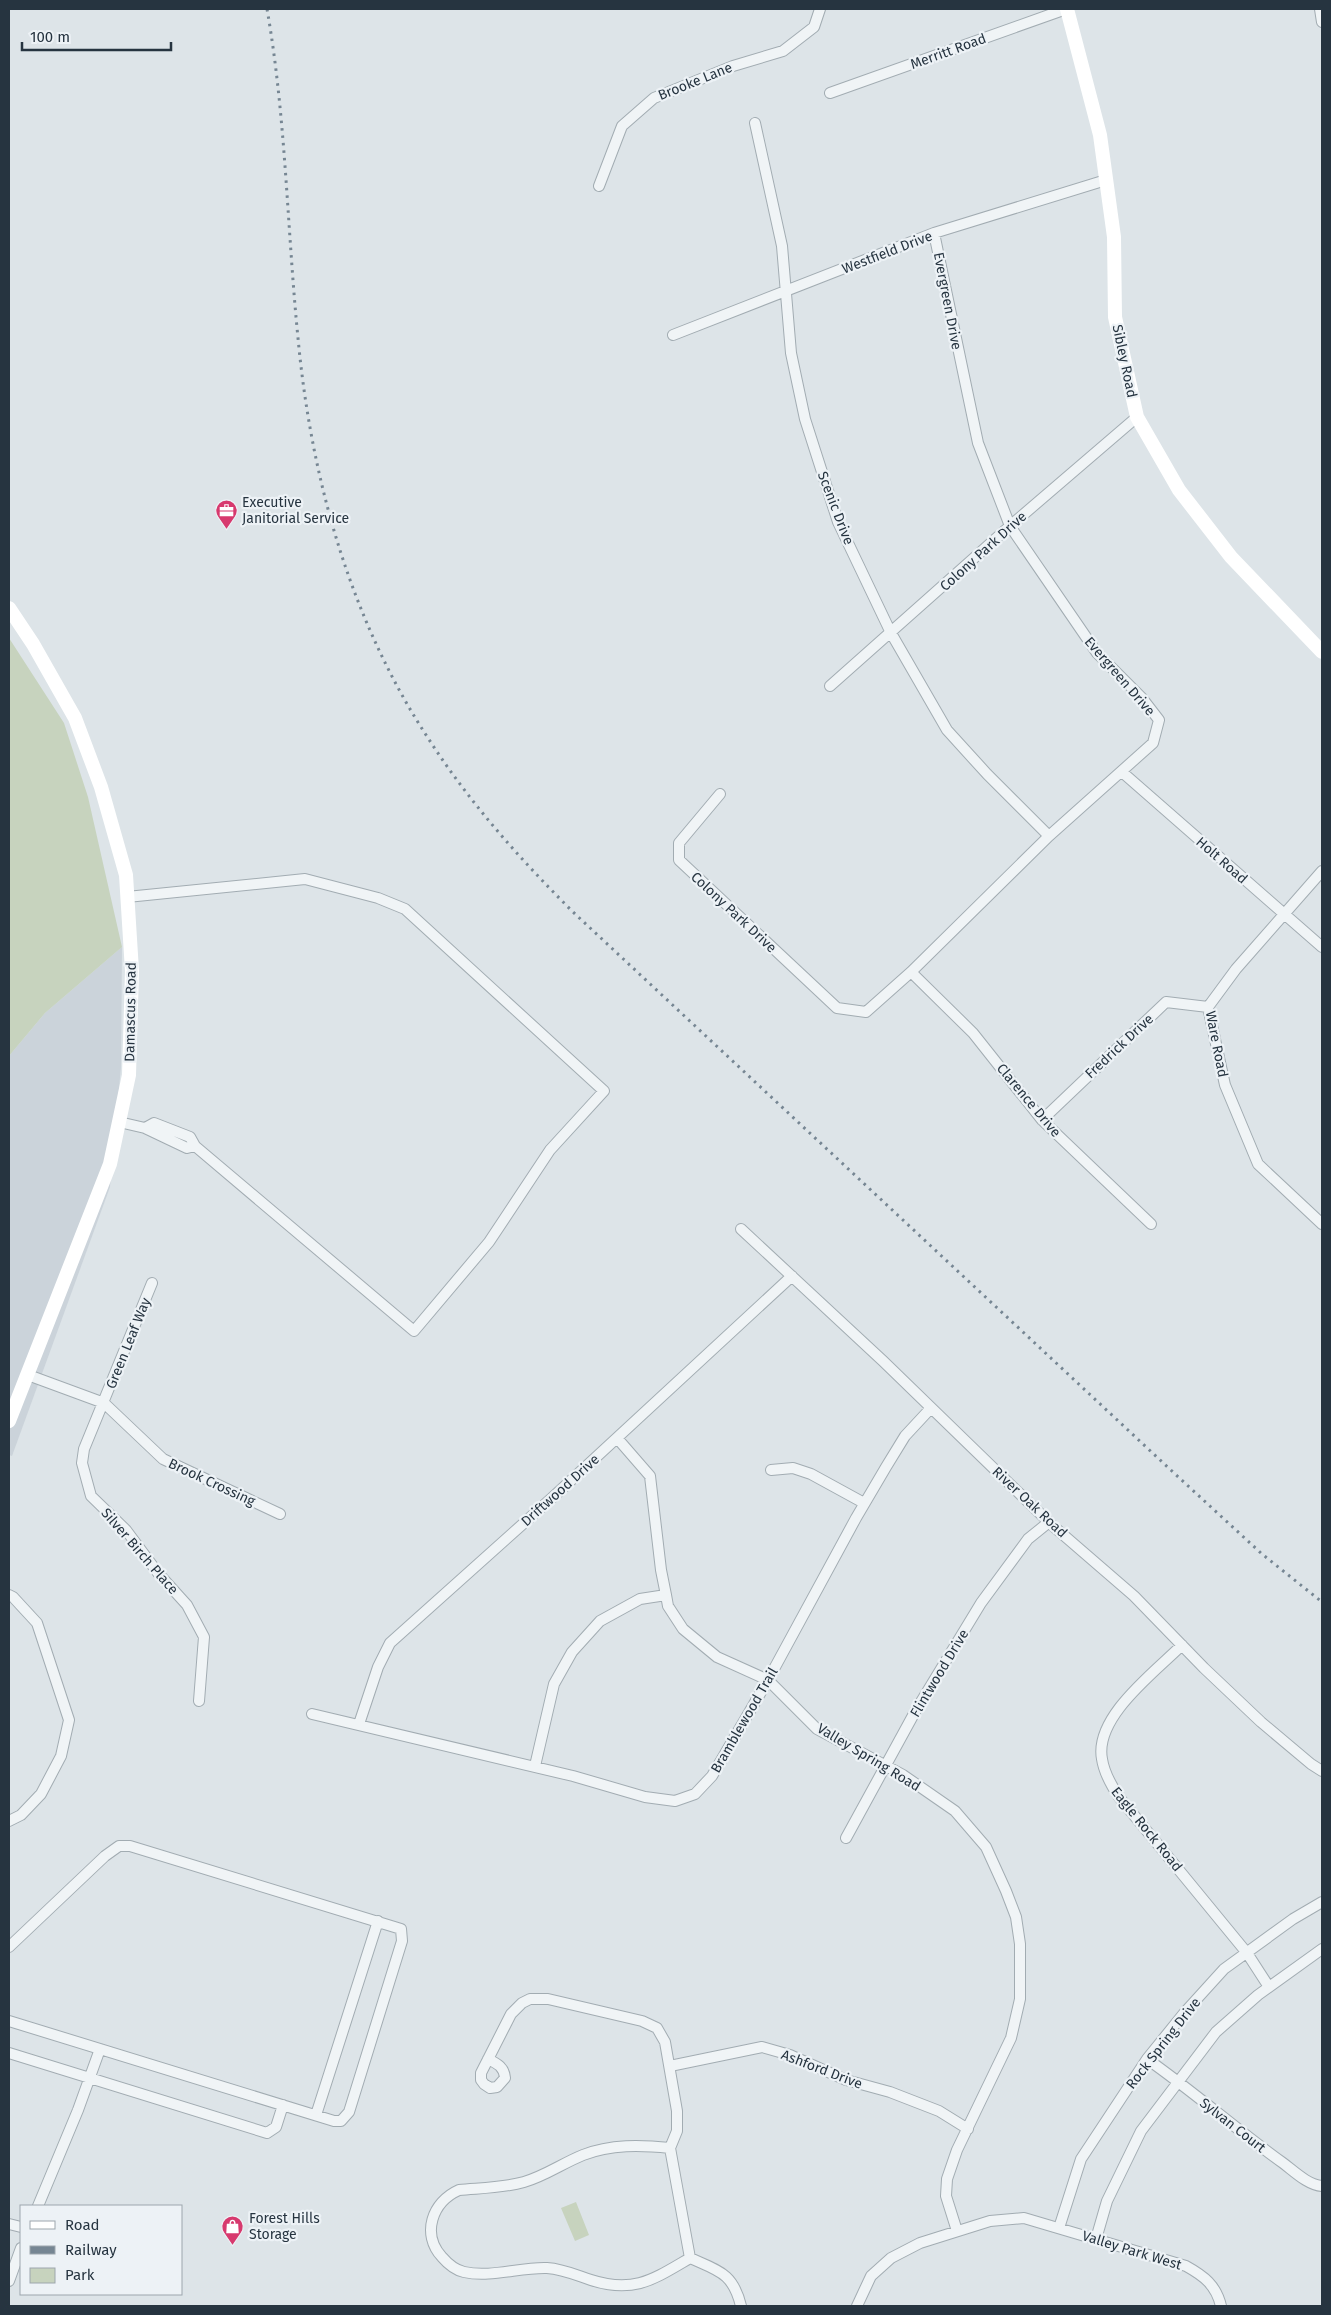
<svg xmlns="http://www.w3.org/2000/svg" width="1331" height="2315" viewBox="0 0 1331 2315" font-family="'Fira Sans',sans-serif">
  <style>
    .built { fill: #cbd3da }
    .green { fill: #c7d3be }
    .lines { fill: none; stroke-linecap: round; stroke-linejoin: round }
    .street-casing { stroke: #a2acb2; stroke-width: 12 }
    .street { stroke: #f0f4f6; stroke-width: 10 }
    .secondary { stroke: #fff; stroke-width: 14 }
    .rail { stroke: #768693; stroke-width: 3; stroke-dasharray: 2.5 5; stroke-linecap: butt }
    .labels { text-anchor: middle; stroke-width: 4.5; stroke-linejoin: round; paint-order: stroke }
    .street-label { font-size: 14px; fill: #263440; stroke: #edf2f6 }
    .poi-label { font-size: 14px; fill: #263440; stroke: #edf2f6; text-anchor: start }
  </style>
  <rect width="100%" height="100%" fill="#dde4e8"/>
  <path class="built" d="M122 947 121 1067 110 1187 12 1456 9 1455V1056L45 1013Z"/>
  <path class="green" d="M9 638 64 723 88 797 122 947 45 1013 9 1056Z
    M576 2202 589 2235 575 2241 561 2208Z"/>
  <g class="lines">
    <defs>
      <path id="street" d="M1320 9 1322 22
        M830 93 1066 9
        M755 123 782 246 791 353 805 419 838 522 891 633 947 730 987 774 1049 836
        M599 186 622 126 654 98 733 66 783 51 814 27 820 9
        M673 335 934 233 1106 180
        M830 686 1010 526 1137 417
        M1122 772 1322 947
        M720 794 679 843V860L837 1008 866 1012 911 972 1049 836 1153 743 1159 720 1142 698 1097 653 1010 526 978 443 934 233
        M1322 871 1236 969 1208 1007 1225 1085 1258 1164 1322 1224
        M127 897 305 879 378 898 405 909 604 1091 550 1150 489 1242 414 1331 195 1146
        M911 972 973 1033 1042 1120 1151 1224
        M1042 1120 1166 1002 1208 1007
        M119 1122 145 1128 187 1148 195 1146 190 1137 154 1123 145 1128
        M741 1229 883 1361 1053 1526 1134 1596 1204 1668 1261 1722 1311 1764 1322 1771
        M152 1283 84 1449 82 1463 91 1496 126 1530 158 1573 187 1605 204 1637 199 1701
        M28 1375 104 1403 163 1459 280 1514
        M617 1438 650 1476 661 1570 666 1595 668 1606 683 1629 717 1657 768 1680 817 1729 903 1775 955 1811 986 1847 1006 1891 1016 1917 1020 1944V1999L1011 2038 957 2150 947 2179 946 2196 957 2231
        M771 1470 793 1468 811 1474 864 1503
        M9 1595 13 1597 37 1623 69 1720 61 1756 41 1794 21 1815 9 1821
        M1182 1645C1155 1672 1094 1717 1102 1759 1104 1773 1111 1785 1119 1797L1247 1953 1269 1987
        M312 1714 573 1776 645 1797 675 1801 695 1794 712 1776 768 1680 856 1518 886 1467 905 1436 931 1408
        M359 1724 378 1667 390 1643 553 1497 792 1276
        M535 1766 554 1684 572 1652 600 1621 640 1599 666 1595
        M846 1838 916 1710 981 1603 1028 1539 1049 1522
        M9 1947 105 1856 119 1846H130L401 1929 402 1941 349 2112 341 2121H334L9 2021
        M9 2053 267 2133 276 2127 283 2105
        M488 2059C498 2064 504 2067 505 2078L497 2087 490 2088 484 2084 481 2080V2073L511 2014 522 2003 530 1999H548L642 2021 657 2028 665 2042 677 2111V2131L670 2148 690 2258
        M1147 2059C1194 2092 1237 2130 1283 2163 1295 2172 1308 2185 1322 2186
        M670 2066 762 2047 790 2055 846 2080 890 2092 939 2111 968 2129
        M316 2115 378 1921
        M670 2148C641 2145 611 2144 583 2155 563 2163 545 2176 524 2182 503 2188 480 2188 459 2190 432 2202 421 2234 442 2257 448 2264 455 2270 464 2272 491 2278 520 2267 547 2268 563 2269 576 2275 591 2280 634 2294 654 2279 690 2258 719 2271 733 2273 741 2306
        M38 2206 78 2110 100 2049
        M9 2224 21 2227
        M1059 2228 1081 2159 1147 2059 1185 2012 1224 1969 1293 1919 1322 1902
        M1096 2239 1107 2201 1141 2131 1216 2032 1258 1995 1322 1949
        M9 2281 21 2248
        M857 2306 871 2276 891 2258 920 2243 990 2221 1024 2218 1186 2266C1204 2276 1216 2285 1221 2306"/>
    </defs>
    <use href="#street" class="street-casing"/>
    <use href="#street" class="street"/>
    <path class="secondary" d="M1067 9 1100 135 1114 237 1115 317 1137 417 1179 490 1231 557 1322 652
      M9 608 33 644 75 718 101 787 126 875 132 971 129 1075 110 1164 9 1421"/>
    <path class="rail" d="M267 9C286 117 287 228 298 338 311 478 350 619 428 738 469 802 519 858 573 912L1174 1473 1262 1554 1322 1602"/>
  </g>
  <defs>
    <symbol id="office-pin" viewBox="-11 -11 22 30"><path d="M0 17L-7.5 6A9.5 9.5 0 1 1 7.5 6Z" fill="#d7396e" stroke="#edf2f6"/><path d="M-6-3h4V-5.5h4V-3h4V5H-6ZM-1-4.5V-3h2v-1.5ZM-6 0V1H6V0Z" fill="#fff"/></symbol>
    <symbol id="shop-pin" viewBox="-11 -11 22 30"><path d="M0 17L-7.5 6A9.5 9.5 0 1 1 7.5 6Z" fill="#d7396e" stroke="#edf2f6"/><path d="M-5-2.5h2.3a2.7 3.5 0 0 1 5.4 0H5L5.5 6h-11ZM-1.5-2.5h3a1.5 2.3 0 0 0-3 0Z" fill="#fff"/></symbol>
  </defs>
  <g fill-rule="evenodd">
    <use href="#office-pin" x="214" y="498" width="25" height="34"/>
    <use href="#shop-pin" x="220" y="2214" width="25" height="34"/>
  </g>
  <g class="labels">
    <g class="street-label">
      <text transform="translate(948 51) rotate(-20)" y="5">Merritt Road</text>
      <text transform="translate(695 81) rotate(-22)" y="5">Brooke Lane</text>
      <text transform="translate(887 252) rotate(-21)" y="5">Westfield Drive</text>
      <text transform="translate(948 301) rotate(79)" y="5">Evergreen Drive</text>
      <text transform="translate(1125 361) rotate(78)" y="5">Sibley Road</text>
      <text transform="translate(836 508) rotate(69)" y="5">Scenic Drive</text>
      <text transform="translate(983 551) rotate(-42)" y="5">Colony Park Drive</text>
      <text transform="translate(1120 676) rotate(49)" y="5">Evergreen Drive</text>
      <text transform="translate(1222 860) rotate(41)" y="5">Holt Road</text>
      <text transform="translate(734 912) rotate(43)" y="5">Colony Park Drive</text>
      <text transform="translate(130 1012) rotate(-89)" y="5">Damascus Road</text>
      <text transform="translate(1217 1044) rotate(79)" y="5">Ware Road</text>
      <text transform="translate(1119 1046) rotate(-43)" y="5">Fredrick Drive</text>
      <text transform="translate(1029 1100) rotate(50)" y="5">Clarence Drive</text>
      <text transform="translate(128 1343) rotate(-68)" y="5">Green Leaf Way</text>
      <text transform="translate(212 1482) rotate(25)" y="5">Brook Crossing</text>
      <text transform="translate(560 1490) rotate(-42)" y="5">Driftwood Drive</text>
      <text transform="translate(1030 1502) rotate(43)" y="5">River Oak Road</text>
      <text transform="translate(140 1551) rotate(49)" y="5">Silver Birch Place</text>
      <text transform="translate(939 1673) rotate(-59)" y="5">Flintwood Drive</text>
      <text transform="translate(744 1720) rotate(-60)" y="5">Bramblewood Trail</text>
      <text transform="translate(869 1757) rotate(31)" y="5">Valley Spring Road</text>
      <text transform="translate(1147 1829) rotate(51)" y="5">Eagle Rock Road</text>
      <text transform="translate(1163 2043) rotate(-52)" y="5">Rock Spring Drive</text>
      <text transform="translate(822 2069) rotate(21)" y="5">Ashford Drive</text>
      <text transform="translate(1233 2125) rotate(38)" y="5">Sylvan Court</text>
      <text transform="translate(1132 2250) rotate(17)" y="5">Valley Park West</text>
    </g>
    <g class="poi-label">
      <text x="242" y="507">Executive<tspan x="242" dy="16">Janitorial Service</tspan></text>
      <text x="249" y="2223">Forest Hills<tspan x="249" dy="16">Storage</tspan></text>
    </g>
  </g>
  <rect width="1331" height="2315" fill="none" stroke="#263440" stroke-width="20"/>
  <rect x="20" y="2205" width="162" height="90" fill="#edf2f6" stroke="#9da6ad"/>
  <rect x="30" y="2221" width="25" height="8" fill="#ffffff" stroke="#9da6ad"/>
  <text x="65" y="2230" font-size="15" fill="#263440">Road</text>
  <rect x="30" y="2246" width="25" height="8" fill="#768693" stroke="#9da6ad"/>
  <text x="65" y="2255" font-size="15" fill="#263440">Railway</text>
  <rect x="30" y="2268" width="25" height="15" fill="#c7d3be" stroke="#9da6ad"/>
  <text x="65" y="2280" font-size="15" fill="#263440">Park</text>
  <path d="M22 42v8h149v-8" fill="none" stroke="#263440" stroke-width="2.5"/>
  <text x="30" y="42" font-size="15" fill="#263440" stroke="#edf2f6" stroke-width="4" paint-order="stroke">100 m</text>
</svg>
